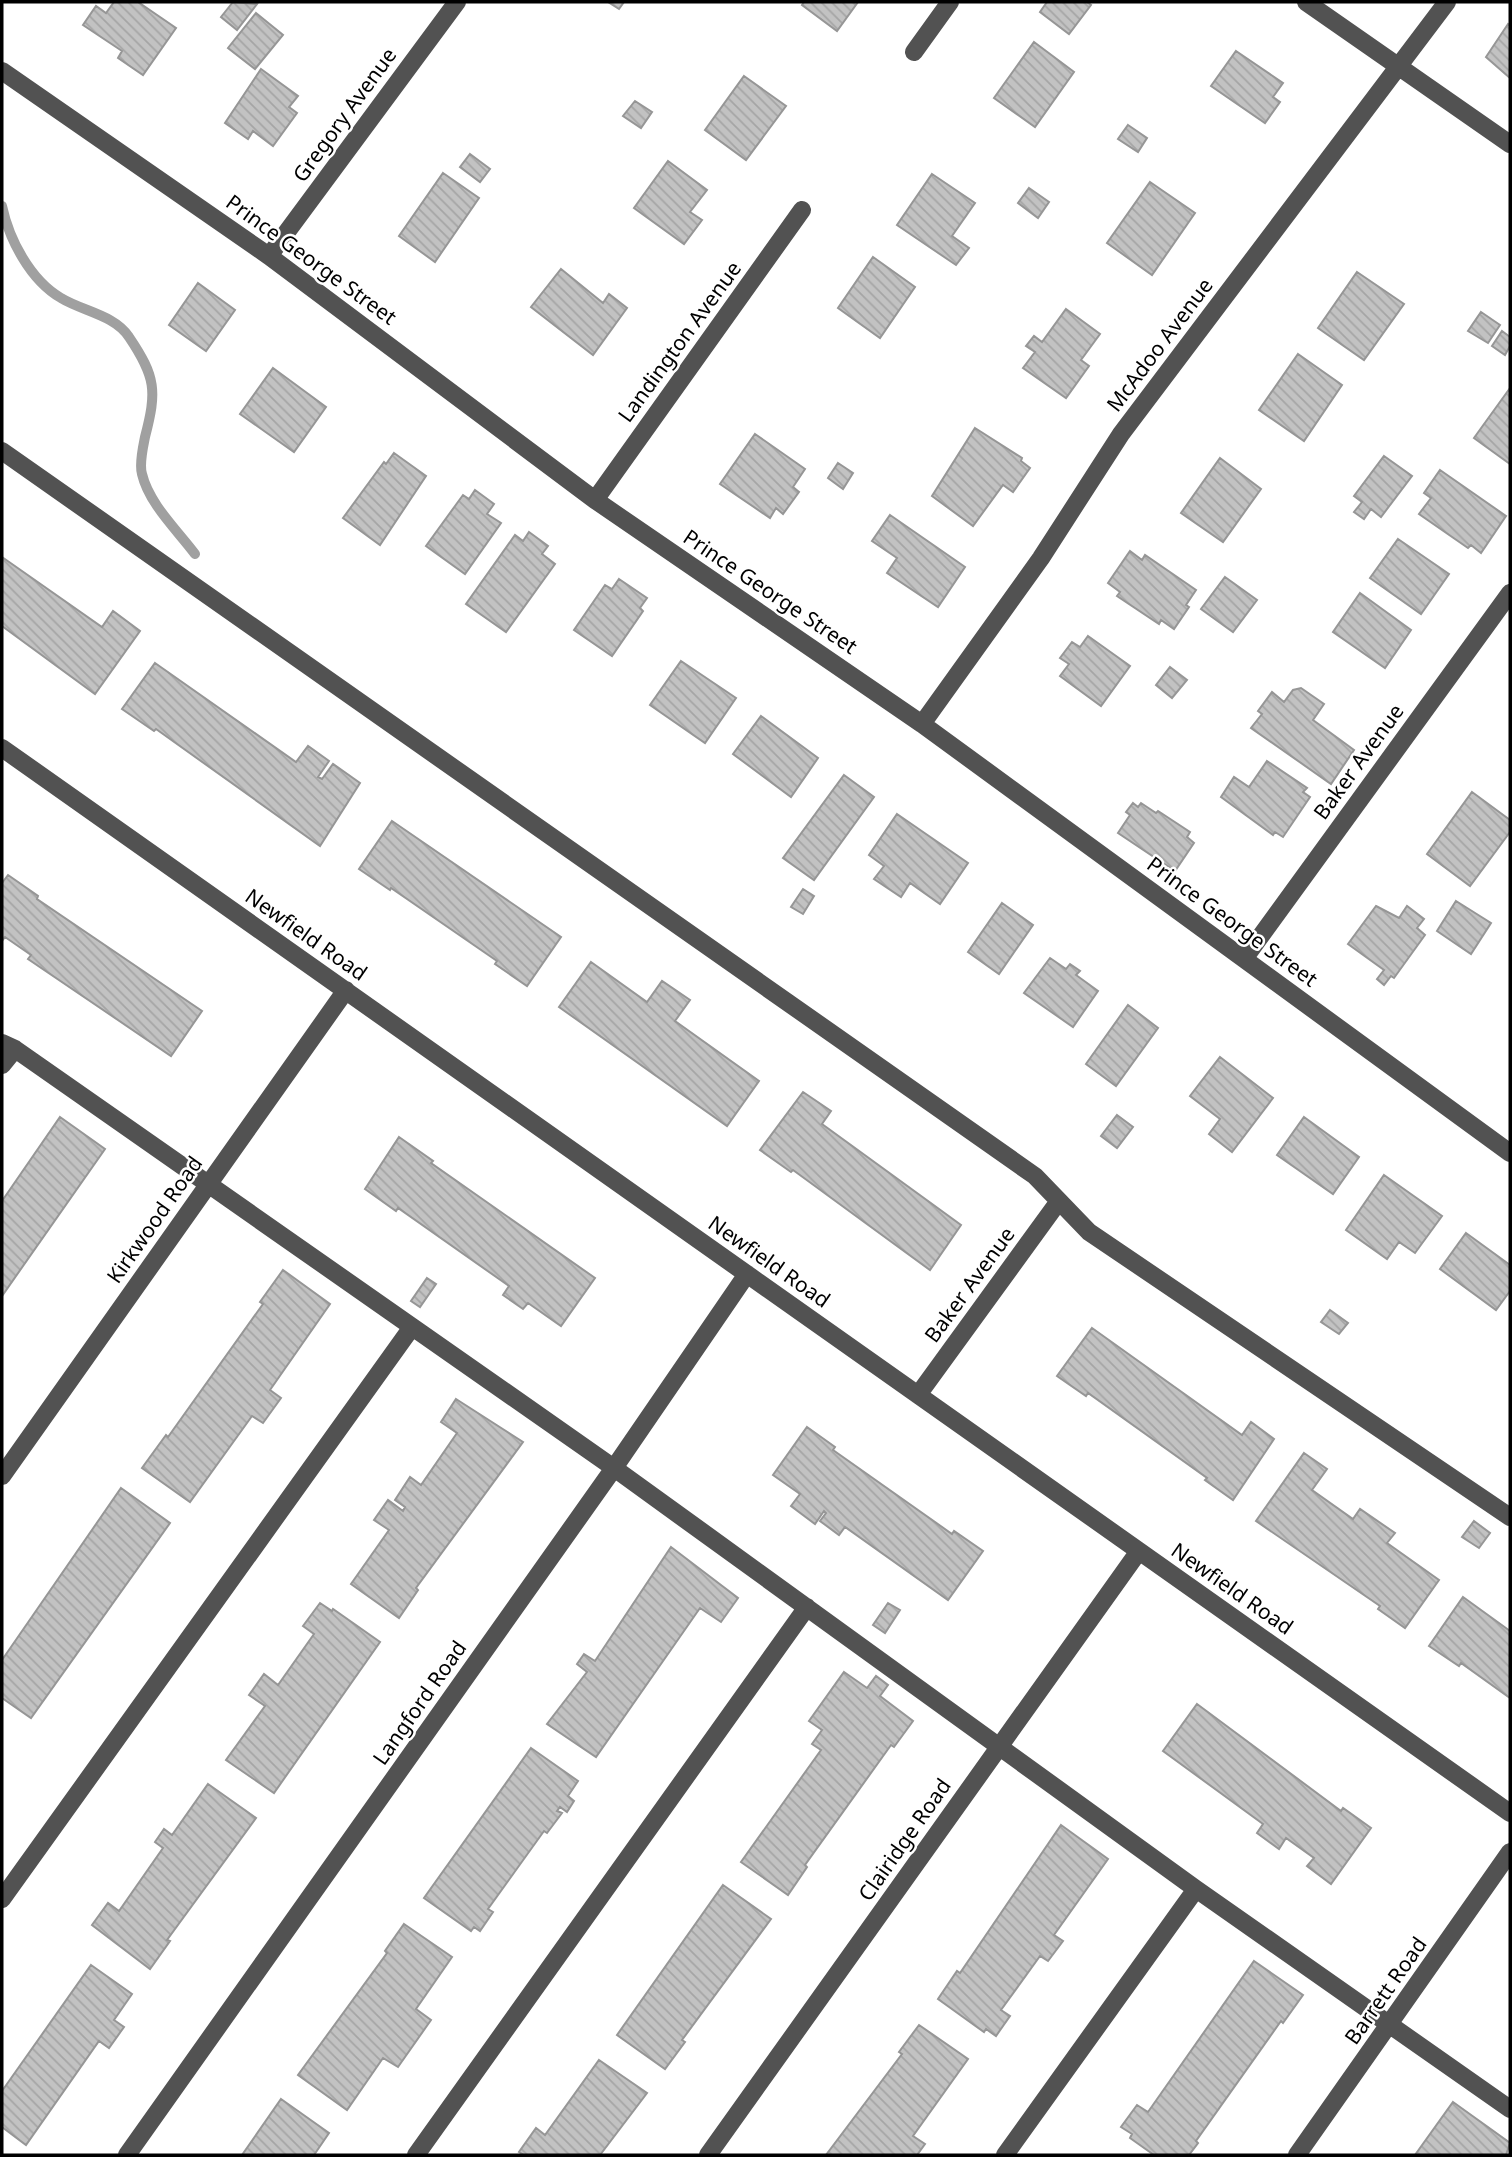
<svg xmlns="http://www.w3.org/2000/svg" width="1512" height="2157" viewBox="0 0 1512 2157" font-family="'Noto Sans',sans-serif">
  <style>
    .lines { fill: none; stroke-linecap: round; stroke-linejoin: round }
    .stream { stroke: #a0a0a0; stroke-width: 10 }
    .building { fill: url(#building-back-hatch); stroke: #969696; stroke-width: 2 }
    .minor { stroke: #525252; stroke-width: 18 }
    .labels { text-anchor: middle; stroke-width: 5; stroke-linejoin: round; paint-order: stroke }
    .street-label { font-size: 21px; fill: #000; stroke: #fff }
  </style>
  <defs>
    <pattern id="building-back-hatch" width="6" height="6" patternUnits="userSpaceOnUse" patternTransform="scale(1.75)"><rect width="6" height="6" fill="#c2c2c2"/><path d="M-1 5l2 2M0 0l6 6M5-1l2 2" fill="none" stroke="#a5a5a5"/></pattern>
  </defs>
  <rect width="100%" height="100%" fill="#fff"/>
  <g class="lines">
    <path class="stream" d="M2 206C9 239 30 280 61 298 82 311 115 315 129 337 156 377 157 391 145 437 143 447 139 464 142 474 149 504 178 531 195 554"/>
  </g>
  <path class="building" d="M114 2H138L176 28 143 75 118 58 122 51 83 25 96 6 106 13Z
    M233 2 257 4 237 30 221 17Z
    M608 2H624L619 9Z
    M804 2H858L837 31 802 5Z
    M1047 2H1087L1091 5 1069 34 1040 12Z
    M256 13 283 35 255 69 228 48Z
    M1508 24 1510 26V78L1486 57Z
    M1034 42 1074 72 1035 127 994 98Z
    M1236 51 1283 83 1273 97 1280 102 1265 123 1211 86Z
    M261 69 298 96 289 107 297 113 273 146 253 131 248 139 225 123Z
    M744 76 786 106 746 160 705 130Z
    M635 101 652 112 641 128 623 116Z
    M1128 125 1147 138 1138 152 1118 139Z
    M470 154 490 169 480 182 460 167Z
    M668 161 707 190 690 212 702 220 684 244 634 208Z
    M443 173 479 198 435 262 399 236Z
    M932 174 975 203 952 236 969 248 956 265 897 225Z
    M1150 182 1195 213 1152 275 1107 243Z
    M1029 188 1049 202 1038 218 1018 203Z
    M873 257 915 287 880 338 838 308Z
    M561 269 603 303 609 294 627 308 593 355 531 307Z
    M1357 272 1404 304 1364 360 1318 328Z
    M198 283 235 310 206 351 169 325Z
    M1066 309 1100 334 1081 360 1089 366 1066 398 1023 368 1035 352 1026 346 1034 336 1042 342Z
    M1481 312 1500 325 1488 343 1468 331Z
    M1502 331 1510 337V346L1505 355 1492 346Z
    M1298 354 1342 385 1304 441 1259 410Z
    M273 368 326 407 294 452 240 414Z
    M1510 388V464L1474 438Z
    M975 428 1022 458 1021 461 1030 468 1013 492 1003 485 973 526 932 496Z
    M755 434 805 469 793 487 799 492 783 514 776 508 770 518 720 484Z
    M394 453 426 476 380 545 343 518 384 462 386 464Z
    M1384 456 1412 476 1381 517 1371 509 1364 519 1354 512 1362 502 1354 496Z
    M1220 458 1261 489 1223 542 1181 513Z
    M838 463 853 473 843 489 828 478Z
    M1440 470 1506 516 1481 553 1471 545 1468 548 1419 514 1431 498 1424 493Z
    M475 490 494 504 487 514 501 523 465 574 426 546 463 495 469 499Z
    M890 515 965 567 938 607 887 573 897 558 872 541Z
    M529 532 548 546 542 554 555 564 506 632 466 604 515 535 523 541Z
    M1398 539 1449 574 1421 614 1370 578Z
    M1130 551 1142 560 1145 555 1196 590 1186 605 1189 607 1174 629 1161 620 1159 624 1117 596 1120 592 1108 583Z
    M2 557 102 627 113 611 140 631 95 694 2 626Z
    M1225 577 1257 600 1233 632 1201 609Z
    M619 579 647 598 640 608 643 611 612 656 574 630 605 585 612 589Z
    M1360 593 1411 630 1385 668 1333 632Z
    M1088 636 1130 666 1101 706 1060 676 1069 664 1060 658 1072 642 1080 647Z
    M681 661 736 698 705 743 650 705Z
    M155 663 296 762 308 746 329 761 318 777 322 779 333 764 360 783 320 846 156 729 154 731 122 709Z
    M1170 667 1187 680 1172 698 1156 685Z
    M1301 688 1324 704 1313 720 1354 750 1331 784 1251 728 1262 714 1258 711 1272 692 1284 702 1293 690Z
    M761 716 818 758 791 797 733 754Z
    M1267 761 1307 788 1303 792 1310 797 1283 837 1275 832 1273 835 1221 797 1234 777 1249 787Z
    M844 775 874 797 814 880 783 858Z
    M1472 792 1510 820V832L1470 886 1427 854Z
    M1133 803 1138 807 1141 803 1156 813 1158 811 1190 832 1187 837 1194 843 1175 871 1118 833 1130 815 1126 812Z
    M897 814 968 863 940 904 910 883 901 897 874 879 884 866 869 855Z
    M392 821 561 937 527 986 495 964 497 961 391 888 390 890 359 869Z
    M8 875 38 896 37 899 202 1011 171 1056 28 959 31 955 5 937 2 941V883Z
    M803 889 814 896 803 914 791 907Z
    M1456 901 1491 923 1471 954 1437 931Z
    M1002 903 1033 925 999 974 968 952Z
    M1376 906 1399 918 1407 906 1424 919 1417 928 1425 935 1394 978 1391 976 1384 985 1377 979 1384 970 1348 944Z
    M1050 958 1066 969 1070 964 1080 971 1076 975 1098 991 1073 1027 1024 993Z
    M591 962 647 1002 662 981 690 1000 675 1021 759 1081 727 1126 559 1007Z
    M1128 1005 1158 1028 1116 1086 1086 1064Z
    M1220 1057 1273 1098 1232 1152 1209 1134 1220 1119 1190 1096Z
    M803 1092 831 1111 822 1124 961 1225 930 1270 793 1170 791 1172 760 1150Z
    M1117 1115 1133 1127 1117 1148 1101 1136Z
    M60 1117 105 1149 2 1296V1201Z
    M1304 1117 1359 1157 1333 1194 1277 1155Z
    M399 1137 433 1161 431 1163 595 1278 561 1326 528 1303 523 1309 503 1295 509 1286 398 1208 396 1211 365 1189Z
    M1384 1175 1442 1216 1415 1253 1399 1242 1387 1259 1346 1230Z
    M1466 1233 1510 1265V1291L1496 1310 1440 1269Z
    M283 1270 330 1304 270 1390 281 1398 263 1423 252 1416 190 1502 142 1468 166 1435 168 1437 263 1304 260 1302Z
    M427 1278 436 1284 420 1307 411 1301Z
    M1330 1310 1348 1323 1339 1334 1321 1322Z
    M1092 1328 1242 1435 1251 1422 1274 1439 1233 1500 1205 1480 1207 1478 1088 1393 1086 1396 1057 1376Z
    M456 1399 523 1442 416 1588 418 1590 399 1618 351 1584 389 1530 374 1520 388 1500 403 1511 405 1507 395 1500 410 1477 421 1485 457 1433 441 1422Z
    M807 1427 835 1447 833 1450 952 1534 954 1531 983 1551 948 1600 845 1527 839 1535 820 1521 826 1513 824 1511 815 1524 791 1506 800 1494 773 1475Z
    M1304 1453 1327 1469 1312 1490 1353 1519 1360 1509 1395 1533 1387 1543 1439 1580 1405 1628 1378 1609 1380 1606 1256 1521Z
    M121 1488 170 1523 31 1718 2 1698V1660Z
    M1474 1521 1490 1533 1479 1548 1462 1537Z
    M671 1547 738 1598 721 1622 700 1608 596 1757 547 1724 587 1672 577 1664 584 1654 595 1661Z
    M1463 1597 1510 1631V1698L1461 1663 1459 1666 1429 1646Z
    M320 1603 332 1611 333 1609 380 1642 274 1793 226 1760 265 1706 249 1695 264 1674 278 1685 314 1634 303 1626Z
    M888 1603 900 1610 885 1633 873 1625Z
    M844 1672 867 1688 876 1676 888 1685 880 1696 913 1721 894 1747 891 1745 805 1865 807 1867 788 1895 741 1862 821 1750 812 1744 822 1730 809 1721Z
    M1197 1704 1341 1811 1343 1808 1371 1828 1331 1884 1307 1866 1314 1858 1286 1838 1279 1849 1257 1833 1263 1824 1163 1751Z
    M531 1748 578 1781 568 1796 574 1801 567 1812 560 1807 557 1811 562 1813 547 1833 544 1831 488 1909 493 1912 480 1931 474 1927 471 1931 424 1898Z
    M208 1784 256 1818 167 1940 170 1941 150 1969 92 1925 108 1903 119 1911 163 1848 155 1842 164 1829 172 1835Z
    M1061 1825 1108 1859 1054 1935 1063 1941 1048 1961 1040 1956 1001 2010 1010 2016 996 2036 986 2029 984 2032 938 1999 957 1971 960 1973Z
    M723 1885 771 1919 682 2040 685 2042 665 2069 617 2035Z
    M404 1924 452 1957 416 2009 431 2020 398 2067 383 2058 347 2110 298 2075 387 1953 385 1951Z
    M1254 1961 1303 1995 1283 2023 1281 2021 1196 2141 1198 2143 1189 2155H1154L1130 2138 1132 2134 1121 2127 1137 2105 1148 2112Z
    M91 1965 132 1994 114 2020 124 2027 109 2048 99 2041 26 2145 2 2127V2091Z
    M919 2025 968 2059 913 2136 925 2144 917 2155H826L902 2054 899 2052Z
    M599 2060 647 2093 600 2155H524L519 2152 536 2128 545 2135Z
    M281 2099 329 2133 314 2155H242Z
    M1453 2102 1510 2143 1506 2155H1415Z"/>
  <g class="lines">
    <path class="minor" d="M1306 2 1510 144
      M914 52 950 2
      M2 71 269 256 595 500 922 724 1510 1153
      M269 256 457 2
      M2 451 1035 1176 1089 1232 1510 1517
      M595 500 802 210
      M922 724 1041 558 1121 434 1447 2
      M2 748 1510 1813
      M1244 959 1510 593
      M2 1043 15 1049 614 1468 1196 1889 1510 2109
      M2 1065 15 1049
      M918 1395 1059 1201
      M2 1476 346 990
      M2 1899 412 1327
      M127 2155 614 1468 747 1274
      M416 2155 807 1607
      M708 2155 1139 1551
      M1005 2155 1196 1889
      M1297 2155 1510 1852"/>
  </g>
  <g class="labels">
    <g class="street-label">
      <text transform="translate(345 115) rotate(-54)" y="7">Gregory Avenue</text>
      <text transform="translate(311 260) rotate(36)" y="7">Prince George Street</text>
      <text transform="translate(680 342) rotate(-54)" y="7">Landington Avenue</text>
      <text transform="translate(1160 345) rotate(-53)" y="7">McAdoo Avenue</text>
      <text transform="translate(770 592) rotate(34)" y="7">Prince George Street</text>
      <text transform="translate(1359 762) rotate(-54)" y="7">Baker Avenue</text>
      <text transform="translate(1232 922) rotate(36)" y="7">Prince George Street</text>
      <text transform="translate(306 935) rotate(35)" y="7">Newfield Road</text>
      <text transform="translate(155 1220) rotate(-55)" y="7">Kirkwood Road</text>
      <text transform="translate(769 1262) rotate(35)" y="7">Newfield Road</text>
      <text transform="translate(970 1285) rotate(-54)" y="7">Baker Avenue</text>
      <text transform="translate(1232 1589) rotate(35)" y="7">Newfield Road</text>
      <text transform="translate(420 1703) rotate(-55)" y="7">Langford Road</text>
      <text transform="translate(905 1840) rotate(-55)" y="7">Clairidge Road</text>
      <text transform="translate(1386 1991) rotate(-55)" y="7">Barrett Road</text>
    </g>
  </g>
  <rect width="1512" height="2157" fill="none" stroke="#000000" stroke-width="7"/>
</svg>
